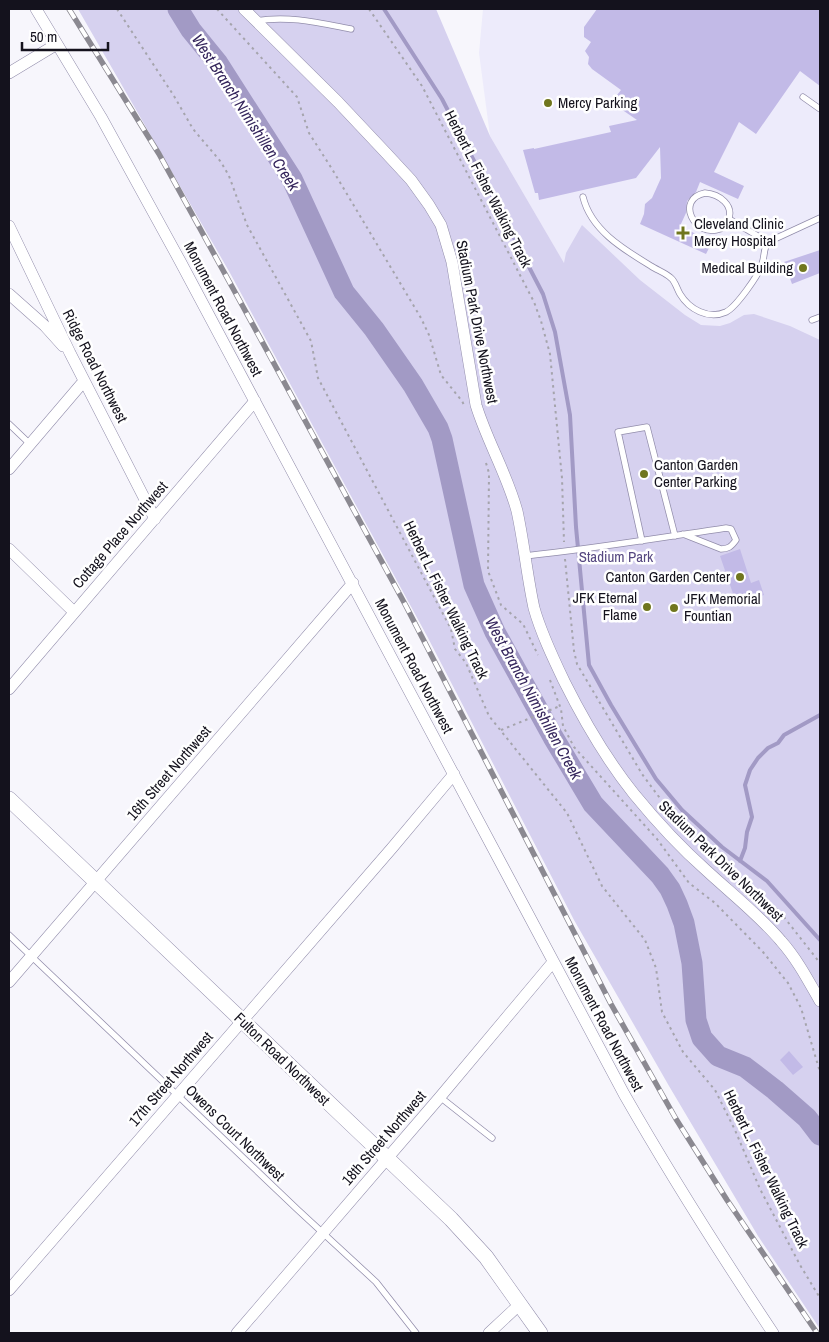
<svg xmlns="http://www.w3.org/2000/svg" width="829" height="1342" viewBox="0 0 829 1342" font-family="'Archivo Narrow',sans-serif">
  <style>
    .built { fill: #edebfb }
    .green { fill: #d6d1ef }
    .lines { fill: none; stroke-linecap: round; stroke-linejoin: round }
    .stream { stroke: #a29ac5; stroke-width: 4 }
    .river { stroke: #a29ac5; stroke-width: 21 }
    .building { fill: #c2bae7 }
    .lane-casing { stroke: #928dab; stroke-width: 7 }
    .street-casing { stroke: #928dab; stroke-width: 12 }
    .secondary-casing { stroke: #928dab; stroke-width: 16 }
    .path { stroke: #a5a4ac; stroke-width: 2; stroke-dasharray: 2.5 4; stroke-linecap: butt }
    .lane { stroke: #fff; stroke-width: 5.5 }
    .street { stroke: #fff; stroke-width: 11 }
    .secondary { stroke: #fff; stroke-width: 15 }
    .rail-casing { stroke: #8b8991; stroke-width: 5.5 }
    .rail { stroke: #fff; stroke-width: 4; stroke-dasharray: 11; stroke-linecap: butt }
    .poi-dot { fill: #70761e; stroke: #fff; stroke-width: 2 }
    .labels { text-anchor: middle; stroke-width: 5; stroke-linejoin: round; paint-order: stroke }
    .poi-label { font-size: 15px; fill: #14121d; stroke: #fff; text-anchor: start }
    .street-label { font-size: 15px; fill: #14121d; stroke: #fff }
    .park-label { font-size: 15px; fill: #564881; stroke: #fff }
    .water-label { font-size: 16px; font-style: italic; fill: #35265c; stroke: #fff }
  </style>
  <rect width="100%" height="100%" fill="#f7f6fc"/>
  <path class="built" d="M483 9H820V424L602 329 490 136 479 53Z"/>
  <path class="green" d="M78 9H436L490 136 564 263 566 253 582 225 640 280 685 315 701 325 720 326 730 323 744 315 754 314 790 326 820 340V1329L758 1236 669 1086 574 920 427 636 333 463 230 273Z"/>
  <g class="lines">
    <path class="stream" d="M384 9 442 99 543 294 555 332 570 415 576 527 589 665 611 705 656 779 682 810 722 847 767 881 820 940
      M740 861 745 848 747 832 752 817 745 785 750 770 758 758 768 748 778 743 784 735 820 715"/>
    <path class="river" d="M178 9 191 30 217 62 292 179 344 292 374 329 413 385 438 428 442 439 474 585 495 632 553 737 593 804 660 875 670 889 677 904 684 923 692 963 696 1020 702 1038 718 1056 745 1067 775 1090 807 1118 820 1135"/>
  </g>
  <path class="building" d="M597 9H820V86L800 71 756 134 739 122 714 172 744 186 738 199 700 182 696 192 687 201 686 213 680 226 712 242 706 254 640 224 644 214 645 204 652 198 661 178 660 147 636 178 539 200 538 193H535L523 150 534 148V149L611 132 609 126 637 120 621 109 626 102 617 95 621 90 592 69 588 64 589 57 585 51 591 42 584 37V27Z
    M820 250V273L792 284 784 262Z
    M740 549 751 583 759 580 764 595 737 605 720 556Z
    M789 1051 803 1067 793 1075 780 1060Z"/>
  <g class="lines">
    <defs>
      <path id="lane" d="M256 21C288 15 320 23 351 29
        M803 97 820 109
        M705 193C719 194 735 205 728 221 727 225 724 227 720 229 694 238 675 199 705 193Z
        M583 197C591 230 623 249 651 266 657 270 666 273 671 278 675 281 677 289 680 294 689 309 708 320 726 312 736 307 759 275 762 264 765 256 763 249 768 242L820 218
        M729 219 768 242
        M812 320 820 317
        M9 424 30 444
        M642 541 618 432 647 427 675 536
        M525 556C592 549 659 538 726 528L731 529 736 540C731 547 728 549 721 549L683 534
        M9 935 298 1210 376 1282 416 1333
        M440 1097 492 1138"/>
      <path id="street" d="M36 9 101 117 180 261 624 1094C671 1176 721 1255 773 1333
        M244 9 338 102 386 153 411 180 429 205 441 225 452 262 476 405C487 441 507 474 517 511 524 543 527 576 534 608 541 633 553 658 564 681 584 721 606 759 634 794 656 821 681 848 707 871 732 894 759 915 781 941 797 959 808 980 820 1001
        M9 73 57 44
        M9 226 70 353 155 519
        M9 294 45 326 63 346
        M9 469 84 381
        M9 549 74 612
        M9 689 255 401
        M9 982 353 583
        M9 1290 392 848 454 774
        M237 1333 440 1097 553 962
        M489 1333 520 1304"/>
      <path id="secondary" d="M9 799 451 1219 486 1257 540 1333"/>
    </defs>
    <use href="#lane" class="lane-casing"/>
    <use href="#street" class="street-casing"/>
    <use href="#secondary" class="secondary-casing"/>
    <path class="path" d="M117 9 174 96 193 129 221 162 229 176 247 225 311 341 318 378 451 629 455 649 466 663 489 716 567 813 602 886 645 940 656 968 662 1012 683 1052 715 1090 735 1130 760 1189 800 1265 820 1298
      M142 9H151
      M217 9 297 97 309 133 332 169 421 318 429 335 441 375 462 401 464 405
      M369 9 422 86 534 302 541 321 550 354 562 478 564 542
      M486 463 489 473 488 571 501 605 523 624 538 655
      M565 559 574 651 577 664 642 774 662 801 705 845 780 912 820 963
      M550 680 561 709 563 726 574 747 657 839 689 883 715 903 763 952 788 983 801 1008 820 1072
      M501 730 560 706"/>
    <use href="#lane" class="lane"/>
    <use href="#street" class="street"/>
    <use href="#secondary" class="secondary"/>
    <defs>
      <path id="rail" d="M69 9 159 154 241 303 406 606 611 1004 676 1119 727 1200 817 1333"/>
    </defs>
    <use href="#rail" class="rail-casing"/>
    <use href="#rail" class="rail"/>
  </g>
  <g class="poi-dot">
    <circle cx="548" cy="103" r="5"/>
    <path d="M680.5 225.5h5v5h5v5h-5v5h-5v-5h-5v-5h5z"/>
    <circle cx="803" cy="268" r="5"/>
    <circle cx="644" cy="474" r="5"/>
    <circle cx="740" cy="577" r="5"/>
    <circle cx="647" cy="607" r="5"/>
    <circle cx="674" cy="608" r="5"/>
  </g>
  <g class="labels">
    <g class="poi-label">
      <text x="558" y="108">Mercy Parking</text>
      <text x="694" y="229">Cleveland Clinic<tspan x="694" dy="17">Mercy Hospital</tspan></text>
      <text x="793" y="273" text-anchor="end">Medical Building</text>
      <text x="654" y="470">Canton Garden<tspan x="654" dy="17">Center Parking</tspan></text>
      <text x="730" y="582" text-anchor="end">Canton Garden Center</text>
      <text x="637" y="603" text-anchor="end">JFK Eternal<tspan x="637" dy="17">Flame</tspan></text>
      <text x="684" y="604">JFK Memorial<tspan x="684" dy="17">Fountian</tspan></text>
    </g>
    <g class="street-label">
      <text transform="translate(488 189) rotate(63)" y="5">Herbert L. Fisher Walking Track</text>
      <text transform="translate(223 309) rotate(62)" y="5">Monument Road Northwest</text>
      <text transform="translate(477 322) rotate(79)" y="5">Stadium Park Drive Northwest</text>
      <text transform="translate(95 366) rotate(63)" y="5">Ridge Road Northwest</text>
      <text transform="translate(120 535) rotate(-49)" y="5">Cottage Place Northwest</text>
      <text transform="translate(446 600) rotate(64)" y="5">Herbert L. Fisher Walking Track</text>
      <text transform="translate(414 666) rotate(62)" y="5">Monument Road Northwest</text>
      <text transform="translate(169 773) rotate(-49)" y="5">16th Street Northwest</text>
      <text transform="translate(721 861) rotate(44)" y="5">Stadium Park Drive Northwest</text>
      <text transform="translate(604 1024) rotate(62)" y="5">Monument Road Northwest</text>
      <text transform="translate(282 1059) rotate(44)" y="5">Fulton Road Northwest</text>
      <text transform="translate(171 1079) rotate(-49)" y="5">17th Street Northwest</text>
      <text transform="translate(235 1133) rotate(44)" y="5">Owens Court Northwest</text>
      <text transform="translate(384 1138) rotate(-49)" y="5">18th Street Northwest</text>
      <text transform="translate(766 1169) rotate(64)" y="5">Herbert L. Fisher Walking Track</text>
    </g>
    <g class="park-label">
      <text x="616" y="562">Stadium Park</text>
    </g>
    <g class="water-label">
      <text transform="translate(246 112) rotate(57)" y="6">West Branch Nimishillen Creek</text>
      <text transform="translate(534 698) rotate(61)" y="6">West Branch Nimishillen Creek</text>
    </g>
  </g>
  <rect width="829" height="1342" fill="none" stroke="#14121d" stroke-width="20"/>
  <path d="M22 42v8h86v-8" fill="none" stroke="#14121d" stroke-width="2.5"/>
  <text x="30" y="42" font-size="15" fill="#14121d" stroke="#ffffff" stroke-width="4" paint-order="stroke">50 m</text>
</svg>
